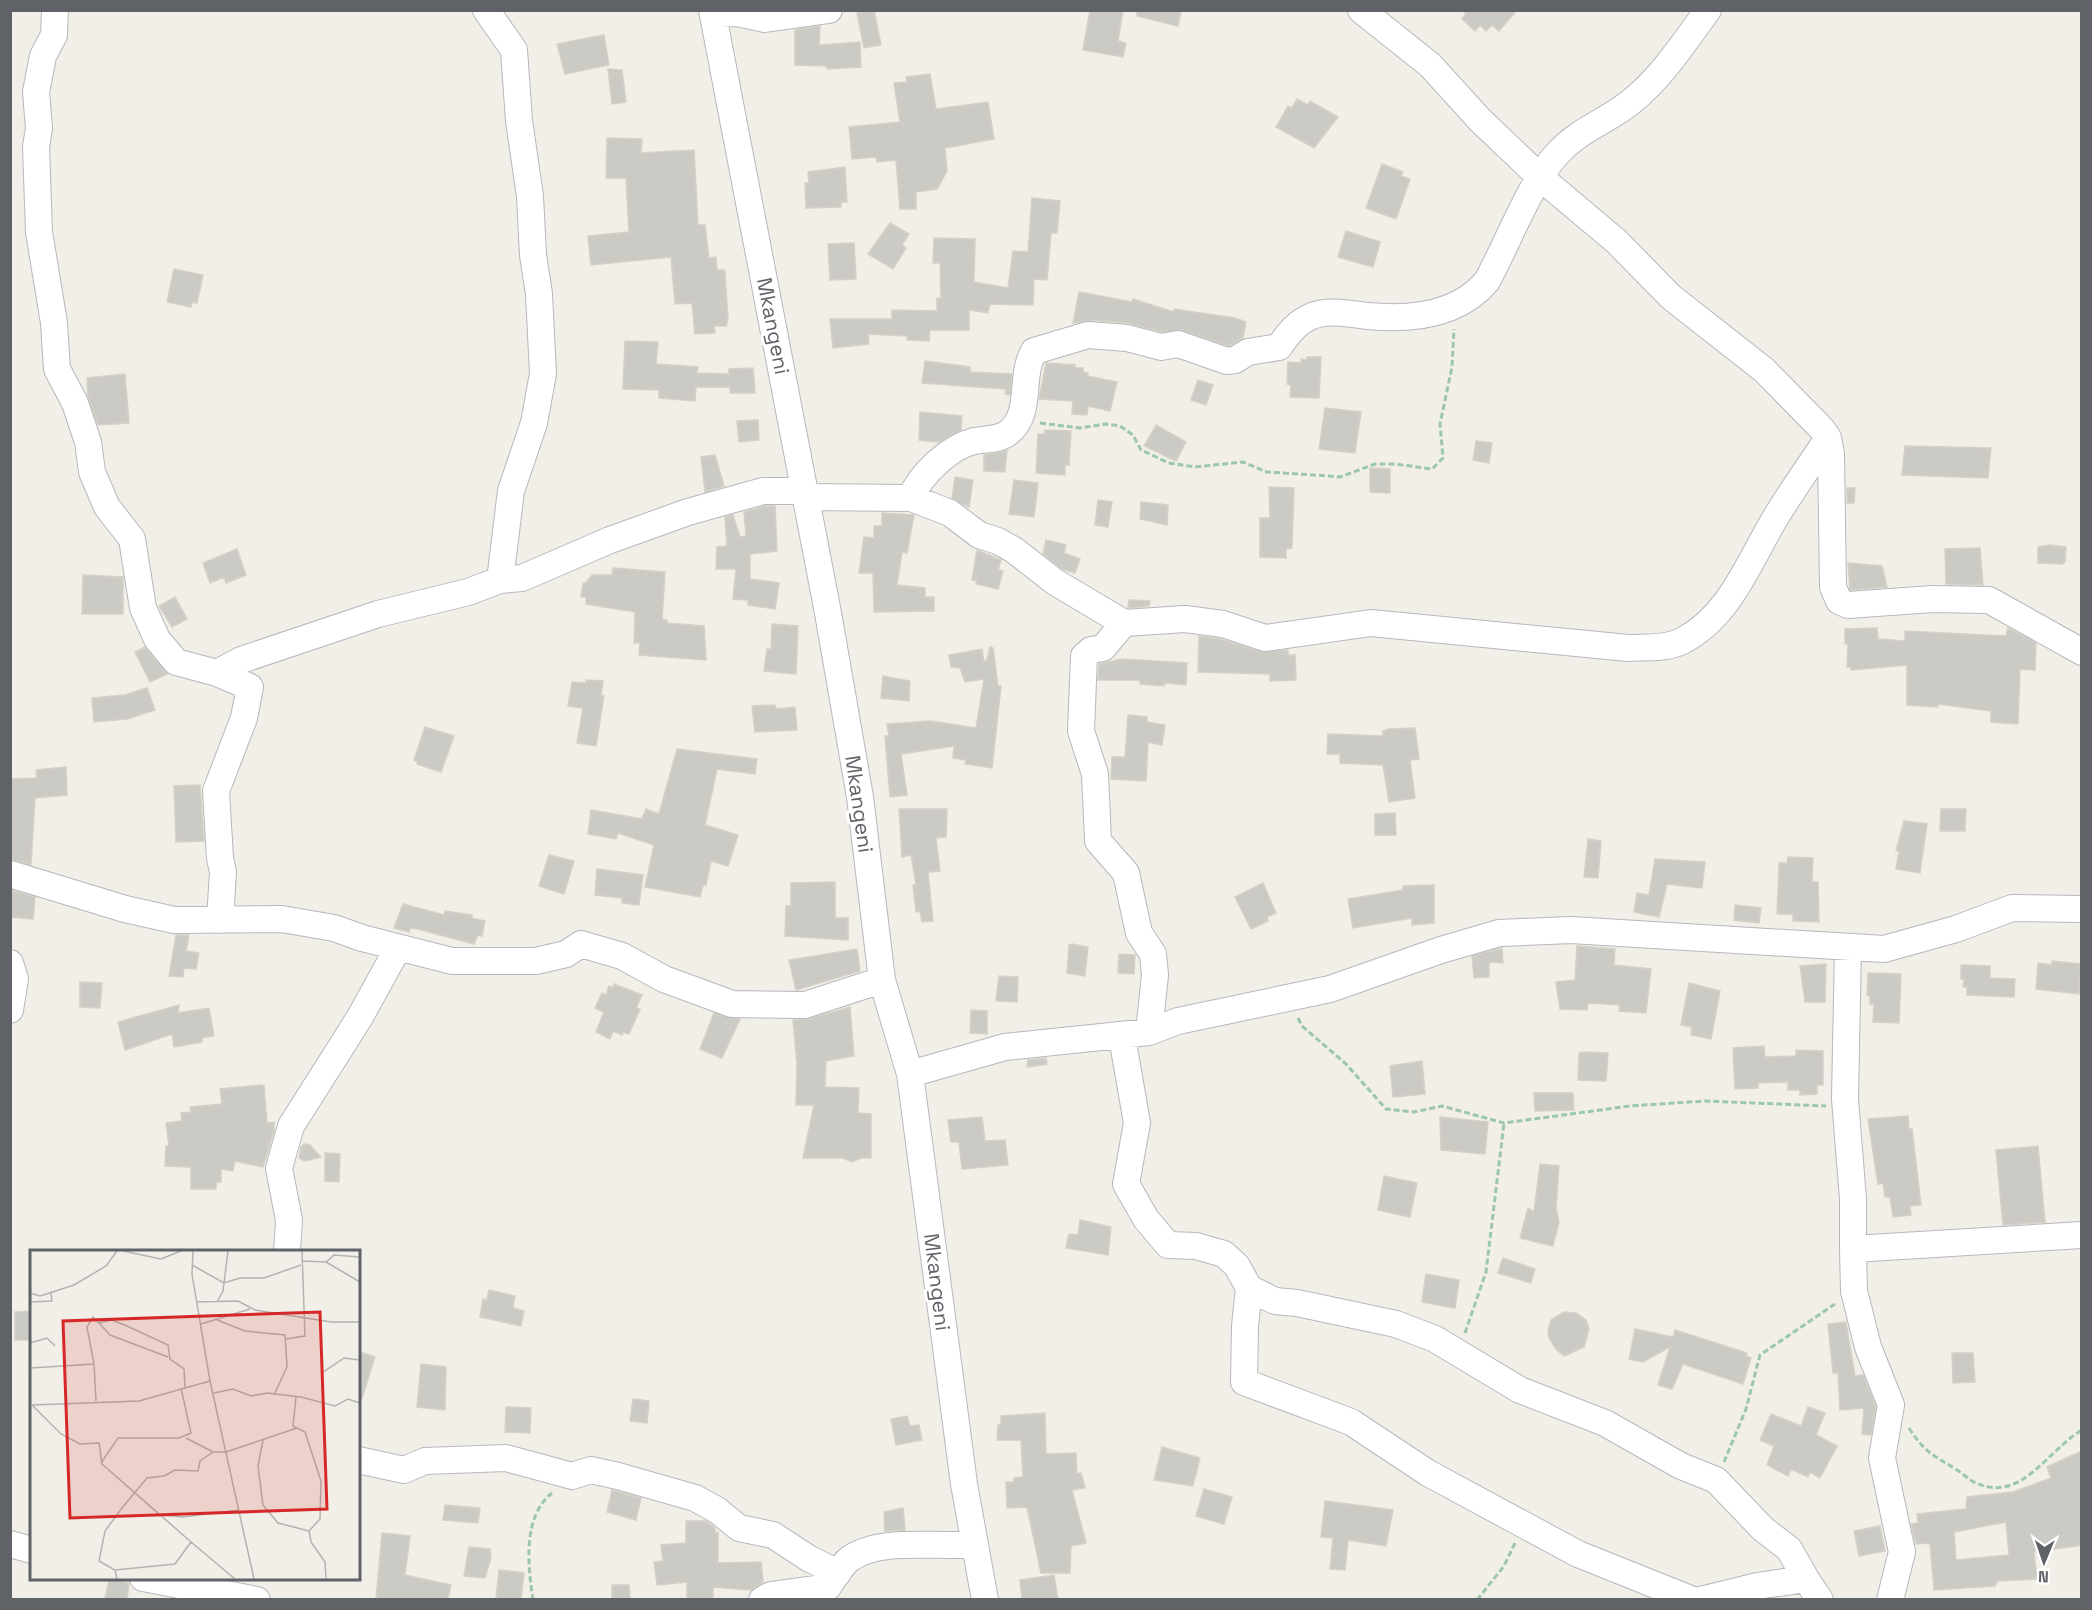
<svg xmlns="http://www.w3.org/2000/svg" width="2092" height="1610" viewBox="0 0 2092 1610" font-family="'Space Grotesk',sans-serif">
  <style>
    .building { fill: #cccac5; stroke: #d6d1c6; stroke-width: 1.5; fill-rule: evenodd }
    .lines { fill: none; stroke-linecap: round; stroke-linejoin: round }
    .minor-casing { stroke: #b5b8bc; stroke-width: 28 }
    .path { stroke: #9cc7a9; stroke-width: 3; stroke-dasharray: 6 3; stroke-linecap: butt }
    .minor { stroke: #fff; stroke-width: 26 }
    .labels { text-anchor: middle; stroke-width: 6; stroke-linejoin: round; paint-order: stroke }
    .street-label { font-size: 21px; fill: #5f6368; stroke: #fff }
    .inset-road { fill: none; stroke: #b3b3b1; stroke-width: 1.5 }
    .view { fill: #d62828; fill-opacity: 0.15; stroke: #d62828; stroke-width: 3 }
    .inset-edge { fill: none; stroke: #5f6368; stroke-width: 3 }
  </style>
  <rect width="100%" height="100%" fill="#f1efe8"/>
  <path class="building" d="M868 10H874L881 45 864 48 857 13Z
    M1090 10H1123L1118 41 1126 43 1123 57 1083 50Z
    M1137 10H1181L1178 26 1137 16Z
    M1463 10H1517L1499 31 1492 25 1486 31 1480 25 1475 31 1462 19 1466 13Z
    M820 26 819 45 860 42 861 67 827 69V66L795 65V30Z
    M604 35 609 65 565 74 557 44Z
    M608 69 622 70 626 102 612 104Z
    M930 74 936 109 988 102 994 139 945 148 947 171 937 189 916 192V209H900L896 160 877 162 876 157 852 159 849 127 900 122 894 83 907 82 906 77Z
    M1297 99 1308 105 1310 101 1338 117 1314 148 1276 127 1288 106 1292 108Z
    M607 138 642 139 641 153 694 150 698 225H705L709 258 716 257 717 270H724L725 273 728 320 726 326H714L715 333 695 334 692 303 675 304 671 257 591 265 588 236 629 232 626 178H606Z
    M1382 164 1403 172 1401 176 1410 179 1396 219 1366 208Z
    M845 167 847 202H841V207L806 208 805 183H809L808 172Z
    M1032 198 1060 201 1057 233H1051L1047 280 1034 279 1033 305 990 304 988 313 969 310V330H930L929 341 907 340V336L868 334 869 344 833 348 830 319H892V310L937 311V298H941L940 263H933L934 238 975 239 974 282 1008 288 1013 251 1028 252Z
    M890 223 909 234 902 245 906 248 893 269 868 254Z
    M1346 231 1380 242 1373 267 1338 257Z
    M854 243 856 279 830 280 828 244Z
    M174 269 203 275 197 303 192 302 191 307 167 302Z
    M1079 292 1132 302 1133 299 1174 312V309L1235 318 1246 322 1243 338 1229 346 1182 330 1162 332 1128 323 1089 320 1073 323Z
    M625 341 658 342 656 364 698 367 697 373 729 374V369L753 368 755 393H730V387H696L695 401 659 398V390L623 389Z
    M1307 357H1321L1319 398 1290 397 1291 385 1287 384 1288 362 1301 363V359L1307 360Z
    M925 361 970 367V372L1012 374 1010 395 1005 394 1006 389 922 383Z
    M1046 363 1075 365V368H1083V372L1088 373V376L1117 382 1110 411 1088 406 1087 415 1072 414 1073 401 1039 399Z
    M125 374 129 423 98 425 88 396 87 378Z
    M1198 380 1213 385 1206 405 1191 400Z
    M1325 408 1361 412 1355 453 1319 449Z
    M920 412 962 416 961 430 939 442 919 440Z
    M758 420 759 440 739 442 737 421Z
    M1156 425 1186 442 1176 461 1144 446Z
    M1045 430 1071 431 1069 465H1065V475L1036 473 1038 434H1044Z
    M1476 441 1492 443 1489 463 1473 460Z
    M1905 446 1991 448 1988 478 1902 475Z
    M1007 450 1005 472 984 471V455Z
    M715 455 724 486 705 492 701 457Z
    M1370 468 1390 469V493L1370 492Z
    M955 477 973 480 969 507 952 498Z
    M1014 480 1038 483 1034 517 1009 514Z
    M1269 487 1294 488 1292 548 1286 549V558L1260 557V518H1270Z
    M1847 488H1855L1854 503H1847Z
    M1098 500 1112 502 1108 527 1095 525Z
    M1141 502 1168 505 1167 525 1140 519Z
    M765 506H775L777 551 750 554V579L779 583 775 609 748 605V600L733 599 736 569H716L717 547 727 546 725 517 733 515 740 537 746 536 744 512Z
    M882 513 914 515 907 553 902 552 897 585 925 588V597H934V611L874 612 873 573H859L864 537 874 538V526H882Z
    M1046 540 1066 545 1064 553 1080 559 1075 573 1062 569 1043 554Z
    M2050 545 2066 547 2065 562 2062 564 2038 563V547Z
    M1980 548 1983 585 1946 584 1945 549Z
    M237 549 246 575 226 583 224 577 210 583 203 563Z
    M977 550 1001 560 998 570 1003 571 998 589 976 584 977 581 972 580Z
    M1848 563 1882 566 1887 587 1850 590Z
    M613 568 665 572 662 619 667 620V623L704 626 706 660 639 655 640 643H634L635 612 586 604V597H581L583 583H586L592 575H612Z
    M83 575 123 577V614H82Z
    M175 597 187 619 172 627 159 606Z
    M1129 600 1150 601 1149 606 1128 608Z
    M772 624 798 626 796 674 764 671 767 649H771Z
    M1877 628 1878 639 1905 641V631L2006 636 2008 628 2036 643 2035 670 2020 669 2018 724 1991 722V711L1938 704V707L1907 705V665L1851 670V667H1847L1848 644H1845V629Z
    M1199 636 1220 639 1261 652 1288 650V655H1295L1296 680 1270 681V674L1198 672Z
    M145 647 167 674 150 682 135 652Z
    M990 647 993 648 998 686H1001L992 768 965 764 966 760 953 758 954 746 901 754 907 795 890 797 885 736H889L887 724 931 721 976 728 984 679 965 682 960 668 951 667 949 655 982 649 984 661 987 660Z
    M1122 659 1187 663 1186 685 1165 683 1164 686 1140 684V680H1098L1099 664Z
    M883 676 910 681 909 701 881 698Z
    M586 680 603 681 601 696H604L596 746 577 743 583 708 568 706 572 682 586 683Z
    M147 688 155 710 127 719 94 722 92 698 125 695Z
    M775 705 776 709 795 707 797 730 755 732 752 706Z
    M1128 715 1147 717V722L1165 725 1162 745 1148 742 1146 781 1111 779 1112 757H1125Z
    M425 727 454 736 441 772 417 764 418 762 414 760Z
    M1415 728 1419 759 1410 760 1415 798 1389 802 1383 765 1340 763V754H1327L1328 734 1383 736V731L1389 729Z
    M677 749 757 759 755 774 717 769 705 825 738 835 728 866 711 861 706 885H703L700 897 645 887 654 845 618 833 616 839 588 834 591 810 642 819 646 809 659 814Z
    M66 767 67 795 35 798 31 865 10 859V779L37 778 36 770Z
    M200 785 204 841 176 842 174 786Z
    M899 809H947L946 837 936 838 940 871 928 872 933 921 922 922 920 911 916 912 913 885H916L911 855 902 857Z
    M1941 809H1966L1965 831H1940Z
    M1395 813 1396 835H1375V814Z
    M1904 821 1927 824 1920 873 1896 869 1899 851H1896Z
    M1588 839 1601 841 1598 878 1584 877Z
    M549 855 574 861 564 894 539 886Z
    M1788 857 1813 858 1812 882H1818L1819 922 1793 921V914H1777L1779 863H1787Z
    M1655 859 1705 862 1702 888 1667 884 1659 917 1634 912 1637 893 1649 895Z
    M597 869 643 875 639 905 622 903V898L595 895Z
    M835 882V918H848V940L785 936 786 906H791V883Z
    M1263 883 1276 913 1267 917 1268 921 1251 929 1235 897Z
    M1434 885V923L1412 925V918L1353 928 1348 899 1403 890V886Z
    M10 890 35 897 33 919 10 917Z
    M403 904 444 915 445 911 472 915V918L485 921 482 936 478 935 474 944 418 929 410 928 409 932 394 928Z
    M1735 905 1761 908 1759 923 1734 920Z
    M176 935H189L186 951 199 953 196 969 184 968 183 977 169 976Z
    M1072 944 1088 947 1085 976 1067 973 1069 945Z
    M1577 946 1615 949 1614 965 1651 969 1646 1013 1619 1011 1620 1005 1588 1003 1587 1010 1560 1009 1556 982 1575 980Z
    M1502 948 1503 963 1489 962V977L1474 978 1472 956Z
    M857 949 860 971 796 990 789 960Z
    M1119 954 1135 955 1134 974 1118 973Z
    M2052 961 2081 964 2079 994 2036 989 2038 963 2052 965Z
    M1826 964 1825 1002H1805L1800 966Z
    M1961 965 1990 966V978L2015 979 2014 997 1967 995V987H1963L1964 979H1961Z
    M1868 973 1901 974 1899 1023 1873 1022 1874 1004H1870V996L1867 995Z
    M999 976 1018 977 1017 1002 996 1001Z
    M80 982 102 983 100 1008 80 1007Z
    M1689 983 1720 991 1711 1039 1691 1035 1692 1027 1681 1025Z
    M614 984 642 995 636 1008 640 1009 629 1034 623 1032 622 1035 613 1031 610 1039 596 1032 604 1012 595 1008 602 993 606 995 609 986 613 988Z
    M179 1005 178 1013 209 1008 214 1036 202 1038V1042L174 1047 172 1034 125 1050 118 1022Z
    M850 1007 854 1056 826 1061 825 1087 859 1088 858 1113 871 1114V1158H861L852 1162 843 1158H803L814 1105H796L797 1064 793 1020 809 1019Z
    M971 1010 987 1011V1034L970 1033Z
    M714 1013 740 1019 722 1058 700 1049Z
    M1764 1046 1765 1057 1796 1056V1050L1823 1051V1085H1817V1094L1800 1095V1090H1788V1082L1758 1083V1088L1735 1089 1733 1048Z
    M1586 1052 1608 1053 1606 1081 1578 1080 1579 1053Z
    M1046 1058 1047 1064 1027 1067 1028 1060Z
    M1422 1061 1425 1094 1393 1097 1390 1066Z
    M261 1085 264 1086 267 1123 274 1122V1131L263 1167 235 1161 233 1171 221 1169V1182H216V1189H191V1167L165 1166 166 1146H169L166 1123 182 1121 181 1113 191 1112 190 1107 222 1104 220 1089Z
    M1534 1093H1573L1574 1110 1535 1111Z
    M1908 1116 1909 1129H1912L1921 1205 1910 1206 1911 1215 1893 1217 1890 1197H1885L1883 1183 1878 1184 1868 1119Z
    M982 1117 985 1141 1005 1140 1008 1165 962 1169 959 1142H951L948 1120Z
    M1440 1117 1488 1122 1485 1154 1441 1150Z
    M304 1144 310 1145 321 1157 305 1161 299 1158 301 1147Z
    M2038 1146 2045 1222 2003 1225 1996 1150Z
    M325 1153 340 1154 339 1182 325 1181Z
    M1540 1164 1559 1166 1556 1208 1559 1222 1553 1246 1520 1238 1528 1208 1534 1212Z
    M1384 1176 1417 1183 1410 1217 1378 1210Z
    M1080 1220 1111 1227 1108 1255 1066 1248 1069 1234 1078 1235Z
    M1503 1258 1535 1269 1531 1283 1498 1273Z
    M1426 1274 1459 1280 1455 1308 1422 1302Z
    M489 1290 515 1296 513 1308 524 1311 521 1326 480 1317 483 1299 487 1300Z
    M32 1311V1340H15V1312Z
    M1564 1312 1576 1313 1586 1320 1589 1329 1584 1347 1564 1356 1556 1349 1549 1338 1548 1330 1551 1320Z
    M1846 1322 1855 1376 1863 1375 1876 1407 1871 1435 1862 1434 1864 1408 1840 1410 1838 1373H1833L1828 1324Z
    M1635 1329 1673 1337 1675 1330 1747 1353 1746 1356 1751 1358 1743 1384 1683 1364 1672 1389 1658 1385 1670 1347 1643 1362 1629 1359Z
    M358 1351 375 1357 362 1398H358Z
    M1952 1353H1973L1975 1382 1953 1383Z
    M421 1364 446 1367 445 1410 417 1407Z
    M633 1399 649 1401 647 1423 630 1421Z
    M506 1407 531 1408 530 1433 505 1432Z
    M1808 1407 1825 1413 1816 1435 1837 1446 1820 1478 1810 1472 1808 1477 1791 1469 1788 1476 1767 1465 1774 1446 1760 1440 1771 1414 1801 1426Z
    M1045 1413 1046 1454 1076 1453 1077 1474 1081 1473 1085 1488 1072 1490 1086 1543 1071 1546 1070 1573H1041L1027 1507 1007 1508 1006 1482H1014V1478L1023 1477 1021 1440H997L998 1425H1001V1416Z
    M907 1416 910 1426 919 1425 922 1440 896 1445 891 1419Z
    M1162 1447 1200 1458 1193 1486 1154 1480Z
    M2082 1451V1545L2034 1552 2037 1579 1998 1581 1995 1586 1934 1590 1930 1543 1916 1544 1911 1524 1918 1523 1917 1514 1966 1509 1967 1497 2013 1492 2051 1478 2047 1467ZM2006 1522 2009 1555 1956 1560 1954 1532Z
    M1204 1489 1232 1497 1224 1524 1196 1516Z
    M612 1490 641 1498 636 1520 607 1512Z
    M1325 1501 1393 1510 1386 1546 1348 1540 1345 1570 1330 1569 1333 1538 1321 1537Z
    M445 1505 480 1508 478 1523 443 1520Z
    M903 1508 905 1530 885 1531 884 1512Z
    M686 1521H706L715 1528V1533L718 1532V1563L761 1562 763 1582 751 1590 713 1587V1599H687V1582L657 1585 654 1562 663 1561 661 1545 686 1543Z
    M1880 1526 1885 1551 1859 1556 1854 1531Z
    M382 1533 410 1536 405 1575 451 1585 448 1599H376Z
    M469 1547 490 1549 491 1558 485 1578 464 1576Z
    M499 1570 524 1573 521 1599H496Z
    M1054 1575 1058 1599H1022L1020 1580Z
    M109 1579 129 1583 127 1599H105Z
    M612 1585H629L630 1599H612Z"/>
  <g class="lines">
    <defs>
      <path id="minor" d="M55 10 54 35 43 56 36 92 39 128 36 147 39 232 54 323 57 369 75 403 88 442 92 472 107 507 132 539 143 608 157 639 176 662 217 673 250 687 244 718 216 791 220 858 223 872 220 920
        M486 10 514 50 519 121 530 196 533 255 539 294 543 374 534 423 511 491 500 580
        M712 10 828 613 860 797 882 980 910 1074 964 1484 985 1600
        M1361 10 1430 65 1480 120 1541 178 1616 241 1671 297 1764 370 1822 429 1828 438 1831 454 1833 587 1839 601 1848 605 1933 599 1989 600 2082 652
        M713 14 737 13 765 19 829 10
        M805 497 911 498 950 513 979 535 998 541 1014 550 1055 582 1124 623
        M911 498C920 474 950 447 974 441 985 439 1000 440 1009 432 1033 413 1019 376 1034 351L1041 349 1088 335 1127 338 1161 347 1178 344 1227 361 1235 360 1248 352 1279 347C1288 334 1297 322 1312 316 1328 309 1351 314 1368 316 1411 320 1458 316 1487 281 1508 243 1529 184 1558 153 1580 129 1608 121 1632 101 1662 77 1685 41 1708 10
        M217 673 241 660 378 614 468 592 500 580 522 578 610 540 688 512 763 491H804
        M10 874 125 909 174 920 282 919 334 928 362 938 452 961H536L566 954 581 944 622 956 664 979 732 1004 805 1005 882 980
        M1848 947 1845 1099 1853 1199V1249
        M10 963 15 979 10 1010
        M1149 1032 1155 975 1153 954 1139 933 1126 873 1098 841 1095 774 1081 731 1084 656 1091 650 1103 648 1124 623 1185 619 1223 624 1265 638 1371 623 1628 648C1645 647 1666 649 1682 641 1731 616 1750 559 1777 515 1793 489 1811 464 1828 438
        M1122 1037 1137 1123 1126 1184 1146 1219 1168 1245 1196 1246 1224 1254 1237 1266 1249 1288 1245 1326 1244 1382 1351 1422 1428 1473 1578 1554 1693 1600
        M910 1074 1005 1047 1149 1032 1178 1021 1330 989 1441 950 1499 933 1571 930 1884 949 1956 929 2012 908 2082 909
        M287 1252 289 1220 279 1168 291 1126 360 1017 398 948
        M1249 1288 1275 1301 1297 1303 1396 1324 1435 1339 1520 1390 1605 1423 1681 1466 1716 1480 1763 1529 1789 1549 1806 1579
        M358 1460 404 1470 425 1461 506 1458 572 1476 591 1470 618 1476 695 1498 717 1510 739 1528 773 1535 808 1558 838 1573
        M10 1544 32 1550
        M143 1578 257 1600
        M762 1600 771 1595 828 1587C834 1578 842 1564 851 1558 881 1537 938 1548 975 1544
        M1700 1600 1757 1586 1806 1579 1820 1600
        M1890 1600 1902 1552 1882 1458 1891 1405 1868 1347 1854 1291 1853 1249 2082 1235"/>
    </defs>
    <use href="#minor" class="minor-casing"/>
    <path class="path" d="M1040 423 1080 428 1106 424 1120 426 1133 435 1141 450 1169 463 1195 467 1243 462 1267 472 1329 476 1340 477 1375 464H1395L1432 469 1443 458 1440 424 1452 367 1454 329
      M1298 1018 1302 1026 1346 1064 1386 1109 1414 1112 1442 1106 1504 1123 1630 1106 1705 1101 1826 1106
      M1465 1333 1486 1272 1504 1123
      M1909 1428C1926 1454 1932 1454 1957 1470 1962 1473 1967 1478 1972 1481 2020 1507 2047 1450 2082 1430
      M1724 1462 1746 1409 1760 1355 1835 1304
      M533 1600C528 1566 522 1517 552 1493
      M1477 1600 1504 1566 1515 1543"/>
    <use href="#minor" class="minor"/>
  </g>
  <g class="labels">
    <g class="street-label">
      <text transform="translate(773 326) rotate(79)" y="7">Mkangeni</text>
      <text transform="translate(859 804) rotate(82)" y="7">Mkangeni</text>
      <text transform="translate(937 1282) rotate(83)" y="7">Mkangeni</text>
    </g>
  </g>
  <g transform="translate(30 1250)">
    <rect width="330" height="330" fill="#f1efe8"/>
    <path class="inset-road" d="M93 1 131 9 151 1M163 1 162 24 180 131 224 329M272 11 296 12 304 5 330 7M296 12 330 32M162 15 194 33 210 28H234L271 15M0 43 10 46 44 35 76 16 87 1M0 52 22 51 21 43M166 52 208 51 225 60 301 72H330M187 52 193 41 198 1M187 70 215 81 255 85 257 117 244 145M69 73 80 85 138 107M171 74 220 59M256 89 275 86 272 1M0 93 17 88 25 96M64 114 66 151M0 118 64 114 57 77 63 67 69 73 82 70 97 76 138 95 140 109 154 119 155 137M184 143 203 139 221 146 237 143 271 147 305 156 318 149 330 153M266 147 263 176 275 182 291 231 290 269 279 281 281 292 295 312 296 329M293 153 292 123 314 108 330 110M2 155 31 184 50 194 69 193 72 214 161 292 145 314 85 320M2 155 109 151 180 131M156 188 183 202H196M233 190 228 216 233 255 248 273 279 281M196 202 267 178M71 213 88 188H149L161 183 151 138M131 265 153 267 209 260M161 292 205 329M87 329 85 320 69 311 75 281 92 258 117 228 134 226 145 220 168 221 170 211 183 202"/>
    <path class="view" d="M290 62 297 259 40 268 33 71Z"/>
    <rect width="330" height="330" class="inset-edge"/>
  </g>
  <rect width="2092" height="1610" fill="none" stroke="#5f6368" stroke-width="24"/>
  <g transform="translate(2044 1562) rotate(182)" stroke="#ffffff" stroke-width="4.5" paint-order="stroke">
  <path d="M0-4.5L10 22L0 15L-10 22Z" fill="#5f6368"/>
  <text y="-9" font-size="16" font-weight="bold" text-anchor="middle" fill="#5f6368">N</text>
  </g>
</svg>
